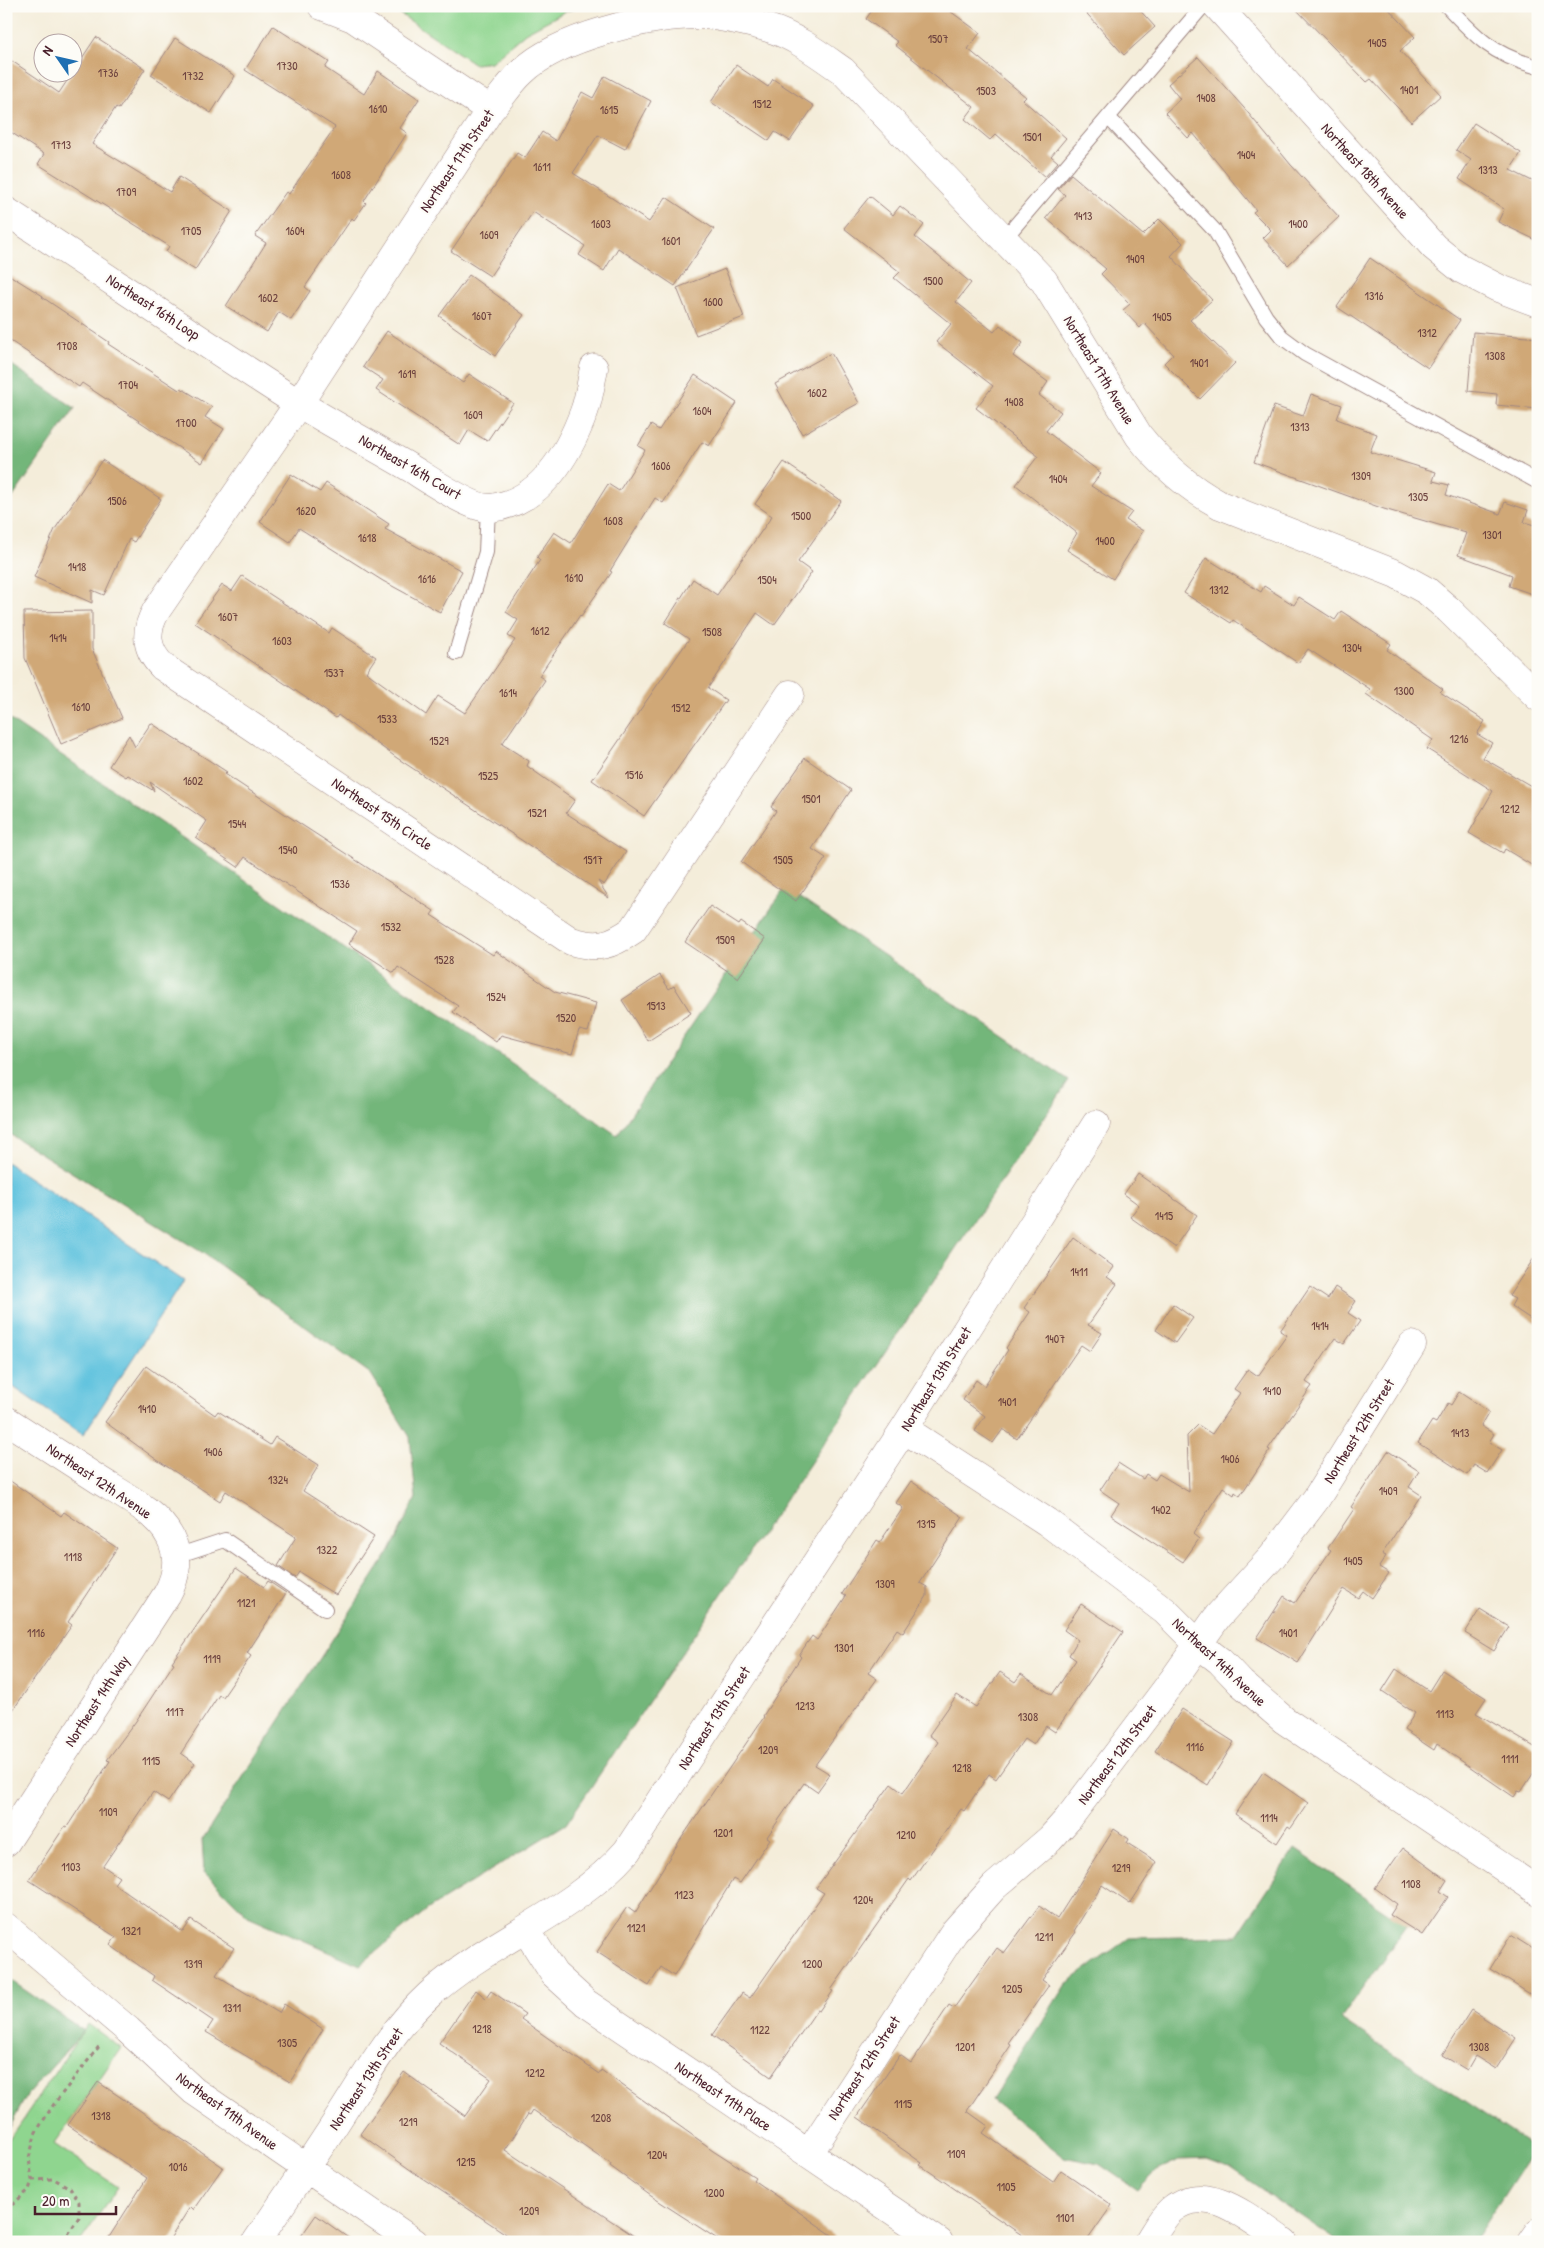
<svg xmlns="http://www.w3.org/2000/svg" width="1544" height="2248" viewBox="0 0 1544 2248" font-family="'Patrick Hand',sans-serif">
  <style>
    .green { fill: #8fd58f; stroke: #6c7a5d }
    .forest { fill: #73b67a; stroke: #5e6a52 }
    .water { fill: #60c3de; stroke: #557184 }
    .building { fill: #d0a877 }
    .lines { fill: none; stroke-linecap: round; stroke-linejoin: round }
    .service-casing { stroke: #9f8682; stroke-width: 16 }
    .minor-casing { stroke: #9f8682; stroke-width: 29 }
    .tertiary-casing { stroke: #9f8682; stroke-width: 29 }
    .path { stroke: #9f8682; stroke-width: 3; stroke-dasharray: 4 4; stroke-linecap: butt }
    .service { stroke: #fff; stroke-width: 14 }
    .minor { stroke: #fff; stroke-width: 28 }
    .tertiary { stroke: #fff; stroke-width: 28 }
    .labels { text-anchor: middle; stroke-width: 4.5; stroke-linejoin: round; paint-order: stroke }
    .number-label { font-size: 12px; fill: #6c413e }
    .street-label { font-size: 15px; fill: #4a1f2b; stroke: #fdfcf7 }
  </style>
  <rect width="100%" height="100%" fill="#fdfcf7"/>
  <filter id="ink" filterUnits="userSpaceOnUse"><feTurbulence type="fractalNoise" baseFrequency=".02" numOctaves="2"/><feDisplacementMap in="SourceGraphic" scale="10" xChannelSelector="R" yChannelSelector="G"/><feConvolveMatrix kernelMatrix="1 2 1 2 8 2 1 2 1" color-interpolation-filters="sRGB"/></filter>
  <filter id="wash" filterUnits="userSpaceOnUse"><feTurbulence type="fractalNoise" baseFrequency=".0096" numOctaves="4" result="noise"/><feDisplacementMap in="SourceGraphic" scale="20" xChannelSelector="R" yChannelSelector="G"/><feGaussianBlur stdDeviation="1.12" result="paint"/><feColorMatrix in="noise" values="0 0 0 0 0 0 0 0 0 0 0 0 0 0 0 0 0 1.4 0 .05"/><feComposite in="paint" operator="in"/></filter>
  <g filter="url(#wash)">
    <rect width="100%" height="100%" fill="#f4edda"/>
    <path class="green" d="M388 6H584L566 11 525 33 491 62 475 64Z
      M88 2024 121 2048 54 2144 118 2187 80 2242H6V2144Z"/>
    <path class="forest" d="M6 361 75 408 6 507Z
      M6 717 617 1135 785 888 1069 1081 566 1824 428 1909 360 1965 248 1916 204 1872 202 1840 391 1549 416 1498 410 1437 371 1374 203 1253 6 1132Z
      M1295 1849 1407 1925 1341 2019 1535 2148 1473 2242H1339L1229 2167 1207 2159 1179 2160 1157 2170 1137 2190 1099 2164 1064 2157 992 2100 1066 1984 1129 1938 1237 1936Z
      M6 1977 84 2031 27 2095 6 2134Z"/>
    <path class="water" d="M6 1162 183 1281 83 1435 6 1382Z"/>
    <g id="blocks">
      <path class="building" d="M875 6H943L980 33 968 49 1026 97 1023 100 1066 138 1051 156 1058 162 1045 177 996 134 990 140 965 119 974 107 895 45 898 42 866 19Z
        M1080 6H1136L1155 27 1124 55Z
        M1293 6H1386L1415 37 1400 51 1441 95 1411 122 1371 79 1367 82Z
        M273 26 329 62 325 68 364 94 378 71 419 99 400 128 407 133 364 201 366 203 354 220 352 218 305 287 310 291 291 320 279 312 267 332 226 306 266 243 255 236 286 192 289 194 335 127 245 70Z
        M96 37 145 69 119 109 116 107 92 144 170 192 179 177 232 211 195 270 166 252 169 246 38 164 44 154 6 129V57L59 93Z
        M175 38 235 76 211 113 151 75Z
        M1198 57 1244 108 1291 165 1339 217 1288 265 1263 238 1271 230 1253 212 1256 210 1193 133 1188 138 1165 113 1180 99 1168 84Z
        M736 65 768 87 773 79 814 106 790 141 775 132 769 141 711 102Z
        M605 76 651 101 625 149 598 135 573 173 649 222 666 197 714 229 675 286 618 248 604 271 579 255 585 246 533 212 490 276 451 251 517 153 525 158 542 132 556 141 582 92 593 98Z
        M1474 123 1521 153 1510 170 1538 184V241L1498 222 1504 209 1459 179 1471 160 1456 150Z
        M1071 174 1143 235 1159 219 1183 243 1171 256 1212 300 1190 320 1235 363 1200 399 1164 363 1173 354 1144 323 1140 328 1123 310 1130 304 1101 274 1106 269 1046 218 1065 195 1058 189Z
        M870 196 893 215 900 206 924 225 915 237 971 283 956 302 994 332 1000 325 1023 343 1013 356 1048 382 1039 395 1061 412 1046 431 1101 473 1091 486 1132 512 1126 520 1143 531 1113 579 1067 550 1077 533 1016 485 1038 456 976 408 993 386 936 342 951 324 894 278 900 272 844 228Z
        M1370 258 1460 320 1428 368 1337 307Z
        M725 269 744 317 696 335 677 288Z
        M6 273 43 296 42 297 109 342 108 344 179 390 181 388 212 407 205 417 224 429 202 463 82 383 79 387 6 338Z
        M469 275 524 315 495 356 439 316Z
        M387 331 463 383 469 374 513 403 487 441 469 430 460 445 376 390 383 380 363 367Z
        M1473 332 1538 338V409L1496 405 1497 394 1468 391Z
        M831 353 859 403 802 434 775 384Z
        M695 375 737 403 709 446 702 442 663 503 655 498 610 571 612 572 581 616 580 615 539 676 545 680 502 744 529 761 527 766 575 800 566 813 626 852 604 885 598 881 609 898 397 758 338 715 336 718 195 623 222 585 232 591 242 576 329 633 332 628 376 657 366 672 426 715 438 696 465 713 515 640 508 636 518 620 506 612 540 560 537 557 554 532 571 543 608 484 619 491 645 450 638 446 651 425 659 430Z
        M1311 394 1342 405 1337 419 1377 434 1370 452 1436 472 1433 481 1449 485 1446 495 1500 514 1505 502 1528 510 1524 522 1538 526V596L1509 586 1512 575 1458 555 1466 533 1384 509 1254 462 1274 406 1303 416Z
        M102 460 161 499 134 542 129 539 104 595 92 590V603L34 577 55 529Z
        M784 462 841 501 798 562 812 572 774 625 757 613 708 688 726 700 644 816 592 780 689 639 665 623 693 579 717 595 772 516 755 504Z
        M291 474 320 492 326 483 389 524 385 529 462 571 440 612 383 581 299 528 290 542 260 522Z
        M1206 558 1261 592 1264 586 1294 605 1299 597 1335 620 1341 611 1391 644 1387 650 1443 689 1440 692 1485 721 1477 734 1492 743 1483 758 1538 790V869L1505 849 1503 853 1469 833 1493 791 1427 749 1433 740 1366 694 1370 689 1308 649 1298 663 1233 620 1231 623 1184 593Z
        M92 611V649L122 718 61 744 25 658 24 612Z
        M151 723 227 772 225 774 285 814 434 911 431 915 493 955 496 951 555 992 596 1003 588 1032 579 1030 572 1054 501 1035 496 1042 453 1012 458 1006 398 967 394 973 349 944 357 931 245 857 238 867 196 838 207 821 150 782 154 791 128 775 126 777 109 766 129 735 135 747Z
        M805 758 851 790 812 849 826 858 796 901 741 862 776 811 771 807Z
        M710 906 739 925 741 922 765 939 738 978 685 942Z
        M660 975 669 989 674 986 691 1013 648 1041 622 1000Z
        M1138 1174 1197 1215 1174 1248 1130 1217 1139 1205 1124 1194Z
        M1073 1237 1114 1267 1107 1277 1117 1284 1088 1325 1102 1333 1090 1351 1081 1345 1017 1439 1003 1429 993 1443 975 1431 985 1416 963 1400 976 1380 984 1386 1008 1350 1006 1348 1030 1312 1024 1308Z
        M1538 1252V1324L1511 1306 1515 1299 1509 1296Z
        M1310 1287 1328 1299 1335 1287 1356 1301 1348 1313 1360 1321 1344 1344 1335 1338 1306 1382 1312 1386 1307 1393 1268 1449 1270 1450 1240 1496 1235 1492 1234 1495 1223 1487 1193 1534 1199 1539 1183 1562 1111 1515 1119 1503 1100 1490 1118 1463 1143 1479 1146 1474 1155 1480 1159 1474 1189 1492 1187 1436 1198 1425 1212 1434 1240 1393 1234 1389 1248 1369 1258 1376 1287 1335 1280 1331Z
        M1173 1304 1193 1318 1175 1343 1156 1330Z
        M146 1366 215 1415 218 1411 270 1445 275 1437 319 1465 303 1491 374 1537 336 1595 299 1572 295 1578 278 1566 296 1537 226 1491 220 1501 157 1460 105 1422Z
        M1459 1392 1489 1412 1481 1426 1494 1434 1489 1442 1502 1450 1487 1473 1474 1465 1467 1475 1418 1443 1432 1421 1436 1423 1448 1403 1451 1405Z
        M1388 1451 1419 1471 1409 1487 1421 1495 1382 1554 1386 1556 1379 1567 1389 1573 1372 1598 1363 1591 1358 1598 1344 1589 1298 1663 1257 1638 1284 1596 1295 1603 1331 1550 1328 1548 1354 1509 1351 1507Z
        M6 1478 61 1516 64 1512 117 1548 68 1622 72 1625 6 1720Z
        M911 1481 963 1517 920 1583 927 1587V1596L903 1633 897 1629 868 1673 877 1679 815 1765 830 1774 817 1792 804 1783 767 1837 770 1839 740 1883 733 1879 674 1976 661 1967 649 1986 597 1952 627 1907 635 1913 679 1842 764 1717 763 1716 801 1657 799 1655 812 1636 817 1640 846 1596 842 1594 877 1540 880 1542 903 1508 896 1503Z
        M236 1568 264 1587 268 1581 286 1593 247 1653 251 1656 223 1697 219 1695 181 1753 195 1763 168 1802 153 1792 103 1866 119 1877 114 1884 183 1932 191 1920 234 1948 216 1975 279 2013 284 2004 323 2029 290 2082 206 2032 213 2021 152 1980 154 1976 110 1945 116 1937 29 1880 65 1826 67 1827 110 1761 107 1760 136 1721 174 1663 172 1662Z
        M1081 1604 1123 1632 1117 1641 1055 1732 1046 1726 1033 1745 1024 1739 996 1779 989 1774 964 1811 961 1809 911 1881 909 1879 831 1990 833 1991 819 2011 817 2010 771 2077 712 2035 742 1993 750 1998 824 1893 816 1888 891 1784 903 1793 938 1742 929 1735 957 1695 976 1707 1000 1672 1015 1682 1021 1674 1052 1695 1076 1660 1069 1655 1078 1640 1064 1630Z
        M1480 1609 1509 1627 1494 1651 1465 1633Z
        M1396 1669 1429 1691 1442 1670 1486 1698 1476 1713 1538 1749V1766L1521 1792 1518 1791 1514 1797 1437 1744 1434 1750 1404 1730 1415 1713 1382 1691Z
        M1182 1709 1234 1742 1208 1785 1155 1751Z
        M1263 1772 1308 1803 1291 1828 1288 1826 1277 1843 1235 1814Z
        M1114 1829 1129 1839 1127 1843 1157 1862 1130 1904 1102 1885 1074 1931 1076 1932 1042 1980 1049 1985 1008 2043 1011 2045 967 2111 988 2126 983 2133 1053 2182 1061 2170 1112 2205 1086 2242H1032L920 2165 922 2163 857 2117 900 2055 911 2063 949 2005 954 2008 997 1948 1004 1953 1039 1906 1057 1919Z
        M1403 1848 1447 1880 1440 1891 1448 1897 1422 1935 1390 1915 1397 1904 1375 1888Z
        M1511 1935 1538 1952V1999L1490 1969Z
        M476 1990 486 1998 491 1991 525 2014 521 2019 599 2074 601 2070 713 2150 755 2177 753 2180 842 2242H722L651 2196 610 2166 611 2164 533 2110 530 2115 528 2114 505 2150 643 2242H518L419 2176 360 2134 404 2072 465 2116 491 2079 439 2043Z
        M1471 2010 1516 2038 1496 2069 1475 2056 1467 2070 1442 2055Z
        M98 2082 223 2167 193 2210 190 2207 168 2242H106L147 2178 68 2125Z
        M316 2215 354 2242H297Z"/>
    </g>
  </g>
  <g filter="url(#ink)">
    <use href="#blocks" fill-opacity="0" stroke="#9f8682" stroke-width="1"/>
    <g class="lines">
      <defs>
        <path id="service" d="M1447 6C1476 37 1493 55 1535 66
          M1108 117 1215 231 1266 317 1282 337 1305 354 1538 482
          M1004 239 1203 6
          M456 653 486 552 488 508
          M176 1556 225 1540 325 1609"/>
        <path id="minor" d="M322 6 353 18 490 110
          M1217 6 1434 247 1461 269 1498 288 1538 303
          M6 211C104 275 200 341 298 403 334 425 371 445 407 466 424 476 472 510 491 508 540 502 568 455 584 412 589 399 591 382 594 368
          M790 694 633 930C610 946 598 949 571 941L163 667C146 650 144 632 156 611L299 403 490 110C501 98 510 83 522 72 558 37 650 15 700 15 716 15 752 23 768 28 795 36 820 55 843 71L1044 281 1139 436C1162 465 1187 487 1220 505L1396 574 1427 591 1449 610 1538 697
          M6 1420C36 1439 66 1459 96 1478 120 1494 156 1510 170 1537 180 1556 177 1576 167 1594L6 1842
          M904 1429 1047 1522 1165 1611 1198 1644 1220 1661 1241 1683 1284 1720 1538 1891
          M6 1927 128 2030 194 2091 414 2242
          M526 1930 554 1974 586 2003 939 2242
          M809 2153 954 1932 994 1887 1050 1839 1068 1819 1173 1680 1218 1616 1272 1557 1316 1499 1412 1345
          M256 2242C285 2199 314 2157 342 2113 368 2072 393 2028 429 1995 490 1940 572 1914 627 1851L904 1429 1096 1124
          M1148 2242C1155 2231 1161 2219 1171 2210 1208 2179 1253 2222 1284 2242"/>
        <path id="tertiary" d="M1531 2242 1538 2232"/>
      </defs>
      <use href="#service" class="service-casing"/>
      <use href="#minor" class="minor-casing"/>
      <use href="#tertiary" class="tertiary-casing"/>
      <path class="path" d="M32 2180 54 2179 70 2188 79 2202V2217L63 2242
        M6 2210 29 2190 32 2180 29 2158 36 2132 54 2104 101 2044"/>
      <use href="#service" class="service"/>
      <use href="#minor" class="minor"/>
      <use href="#tertiary" class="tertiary"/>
    </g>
  </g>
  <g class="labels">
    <g class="number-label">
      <text x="938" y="43">1507</text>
      <text x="1377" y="47">1405</text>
      <text x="287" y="70">1730</text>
      <text x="108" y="77">1736</text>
      <text x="193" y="80">1732</text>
      <text x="1409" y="94">1401</text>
      <text x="986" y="95">1503</text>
      <text x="1206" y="102">1408</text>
      <text x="762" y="108">1512</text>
      <text x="378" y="113">1610</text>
      <text x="609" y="114">1615</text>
      <text x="1032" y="141">1501</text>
      <text x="61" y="149">1713</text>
      <text x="1246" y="159">1404</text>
      <text x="542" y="171">1611</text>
      <text x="1488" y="174">1313</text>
      <text x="341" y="179">1608</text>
      <text x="126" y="196">1709</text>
      <text x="1083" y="220">1413</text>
      <text x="601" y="228">1603</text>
      <text x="1298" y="228">1400</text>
      <text x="191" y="235">1705</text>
      <text x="295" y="235">1604</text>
      <text x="489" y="239">1609</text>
      <text x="671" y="245">1601</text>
      <text x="1135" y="263">1409</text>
      <text x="933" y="285">1500</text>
      <text x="1374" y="300">1316</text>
      <text x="268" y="302">1602</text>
      <text x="713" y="306">1600</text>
      <text x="482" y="320">1607</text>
      <text x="1162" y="321">1405</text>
      <text x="1427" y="337">1312</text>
      <text x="67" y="350">1708</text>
      <text x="1495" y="360">1308</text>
      <text x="1199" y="367">1401</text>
      <text x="407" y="378">1619</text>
      <text x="128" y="389">1704</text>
      <text x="817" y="397">1602</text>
      <text x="1014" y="406">1408</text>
      <text x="702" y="415">1604</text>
      <text x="473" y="419">1609</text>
      <text x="186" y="427">1700</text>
      <text x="1300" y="431">1313</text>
      <text x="661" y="470">1606</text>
      <text x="1361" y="480">1309</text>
      <text x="1058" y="483">1404</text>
      <text x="1418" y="501">1305</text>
      <text x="117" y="505">1506</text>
      <text x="306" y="515">1620</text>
      <text x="801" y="520">1500</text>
      <text x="613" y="525">1608</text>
      <text x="1492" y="539">1301</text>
      <text x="367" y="542">1618</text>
      <text x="1105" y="545">1400</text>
      <text x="77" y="571">1418</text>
      <text x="574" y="582">1610</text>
      <text x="427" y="583">1616</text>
      <text x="767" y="584">1504</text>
      <text x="1219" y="594">1312</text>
      <text x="228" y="621">1607</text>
      <text x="540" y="635">1612</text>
      <text x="712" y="636">1508</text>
      <text x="58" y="642">1414</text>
      <text x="282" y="645">1603</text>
      <text x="1352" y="652">1304</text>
      <text x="334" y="677">1537</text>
      <text x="1404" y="695">1300</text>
      <text x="508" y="697">1614</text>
      <text x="81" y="711">1610</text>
      <text x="681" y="712">1512</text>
      <text x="387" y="723">1533</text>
      <text x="1459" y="743">1216</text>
      <text x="439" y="745">1529</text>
      <text x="634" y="779">1516</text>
      <text x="488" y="780">1525</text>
      <text x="193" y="785">1602</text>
      <text x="811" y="803">1501</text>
      <text x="1510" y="813">1212</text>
      <text x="537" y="817">1521</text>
      <text x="237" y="828">1544</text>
      <text x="288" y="854">1540</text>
      <text x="593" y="864">1517</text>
      <text x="783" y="864">1505</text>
      <text x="340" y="888">1536</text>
      <text x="391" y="931">1532</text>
      <text x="725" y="944">1509</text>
      <text x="444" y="964">1528</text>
      <text x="496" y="1001">1524</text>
      <text x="656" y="1010">1513</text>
      <text x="566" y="1022">1520</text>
      <text x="1164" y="1220">1415</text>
      <text x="1079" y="1276">1411</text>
      <text x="1320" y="1330">1414</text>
      <text x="1055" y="1343">1407</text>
      <text x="1272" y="1395">1410</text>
      <text x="1007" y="1406">1401</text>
      <text x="147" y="1413">1410</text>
      <text x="1460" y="1437">1413</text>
      <text x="213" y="1456">1406</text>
      <text x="1230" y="1463">1406</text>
      <text x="278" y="1484">1324</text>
      <text x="1388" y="1495">1409</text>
      <text x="1161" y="1514">1402</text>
      <text x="926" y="1528">1315</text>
      <text x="327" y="1554">1322</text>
      <text x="73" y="1561">1118</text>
      <text x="1353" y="1565">1405</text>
      <text x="885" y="1588">1309</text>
      <text x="246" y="1607">1121</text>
      <text x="36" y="1637">1116</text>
      <text x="1288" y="1637">1401</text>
      <text x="844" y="1652">1301</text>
      <text x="212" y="1663">1119</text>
      <text x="805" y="1710">1213</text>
      <text x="175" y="1716">1117</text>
      <text x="1445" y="1718">1113</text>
      <text x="1028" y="1721">1308</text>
      <text x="1195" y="1751">1116</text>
      <text x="768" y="1754">1209</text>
      <text x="1510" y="1763">1111</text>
      <text x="151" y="1765">1115</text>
      <text x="962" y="1772">1218</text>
      <text x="108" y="1816">1109</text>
      <text x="1269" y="1822">1114</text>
      <text x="723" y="1837">1201</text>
      <text x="906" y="1839">1210</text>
      <text x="71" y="1871">1103</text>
      <text x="1121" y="1872">1219</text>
      <text x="1411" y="1888">1108</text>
      <text x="684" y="1899">1123</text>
      <text x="863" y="1904">1204</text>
      <text x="636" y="1932">1121</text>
      <text x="131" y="1935">1321</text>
      <text x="1044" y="1941">1211</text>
      <text x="193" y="1968">1319</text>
      <text x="812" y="1968">1200</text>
      <text x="1012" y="1993">1205</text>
      <text x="232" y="2012">1311</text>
      <text x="482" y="2033">1218</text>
      <text x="760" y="2034">1122</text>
      <text x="287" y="2047">1305</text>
      <text x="965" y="2051">1201</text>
      <text x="1479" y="2051">1308</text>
      <text x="535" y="2077">1212</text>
      <text x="903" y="2108">1115</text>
      <text x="101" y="2120">1318</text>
      <text x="601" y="2122">1208</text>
      <text x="408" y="2126">1219</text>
      <text x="956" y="2158">1109</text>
      <text x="657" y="2159">1204</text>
      <text x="466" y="2166">1215</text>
      <text x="178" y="2171">1016</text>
      <text x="1006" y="2191">1105</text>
      <text x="714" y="2197">1200</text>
      <text x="529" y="2215">1209</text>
      <text x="1065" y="2222">1101</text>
    </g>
    <g class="street-label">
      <text transform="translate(457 161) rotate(-56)" y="5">Northeast 17th Street</text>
      <text transform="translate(1365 171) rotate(48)" y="5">Northeast 18th Avenue</text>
      <text transform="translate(153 307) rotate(33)" y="5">Northeast 16th Loop</text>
      <text transform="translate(1099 370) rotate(59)" y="5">Northeast 17th Avenue</text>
      <text transform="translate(410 467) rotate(30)" y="5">Northeast 16th Court</text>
      <text transform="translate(382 814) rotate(34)" y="5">Northeast 15th Circle</text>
      <text transform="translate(936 1379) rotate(-58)" y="5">Northeast 13th Street</text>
      <text transform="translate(1359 1431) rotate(-58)" y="5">Northeast 12th Street</text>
      <text transform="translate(99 1481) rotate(34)" y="5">Northeast 12th Avenue</text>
      <text transform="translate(1219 1662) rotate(43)" y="5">Northeast 14th Avenue</text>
      <text transform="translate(97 1701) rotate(-57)" y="5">Northeast 14th Way</text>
      <text transform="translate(714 1718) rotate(-57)" y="5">Northeast 13th Street</text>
      <text transform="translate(1117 1755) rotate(-53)" y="5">Northeast 12th Street</text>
      <text transform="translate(864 2068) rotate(-57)" y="5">Northeast 12th Street</text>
      <text transform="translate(366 2079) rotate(-56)" y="5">Northeast 13th Street</text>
      <text transform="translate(723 2096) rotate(34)" y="5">Northeast 11th Place</text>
      <text transform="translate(227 2111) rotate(36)" y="5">Northeast 11th Avenue</text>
    </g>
  </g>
  <rect width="1544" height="2248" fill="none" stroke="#fdfcf7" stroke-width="25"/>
  <g transform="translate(58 58) rotate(304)"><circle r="24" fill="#fdfcf7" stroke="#b5a4a5"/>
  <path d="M0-4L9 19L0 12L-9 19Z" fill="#1f6fb2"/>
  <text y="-8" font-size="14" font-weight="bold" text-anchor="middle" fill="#4a1f2b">N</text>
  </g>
  <path d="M35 2206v8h81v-8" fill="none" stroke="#4a1f2b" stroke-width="2.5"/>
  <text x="42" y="2206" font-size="15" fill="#4a1f2b" stroke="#fdfcf7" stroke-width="4" paint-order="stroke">20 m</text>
</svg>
